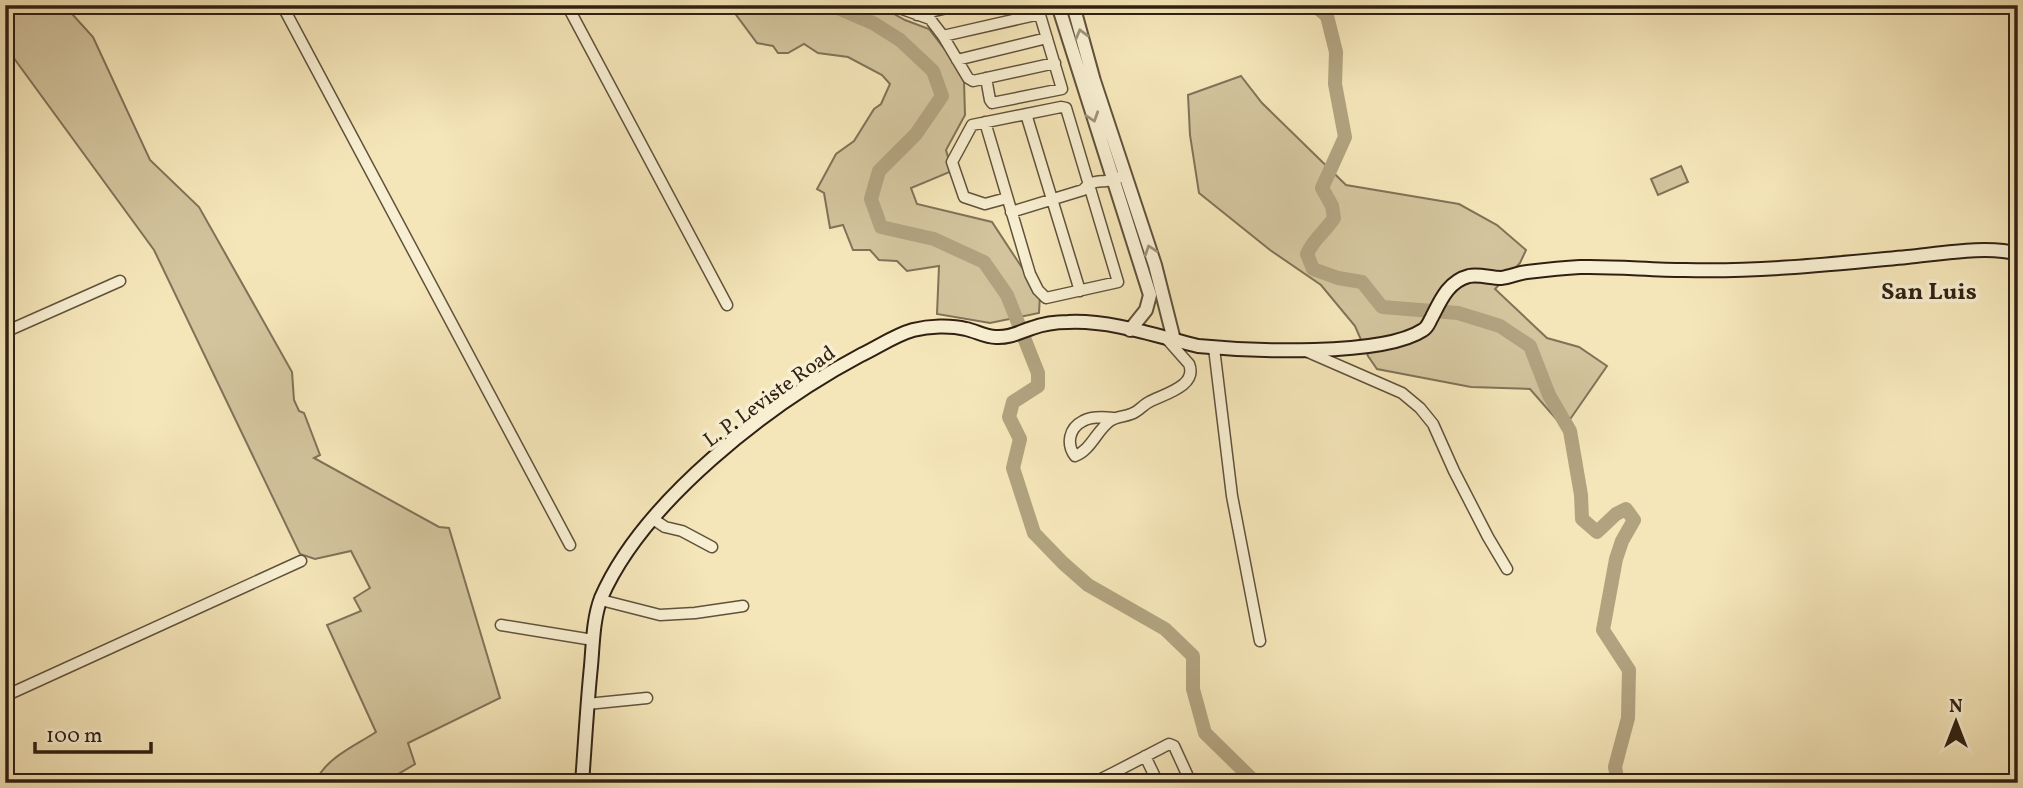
<svg xmlns="http://www.w3.org/2000/svg" width="2023" height="788" viewBox="0 0 2023 788" font-family="Vollkorn,serif">
  <style>
    .green { fill: #d3c49d; stroke: #817258; stroke-width: 2 }
    .lines { fill: none; stroke-linecap: round; stroke-linejoin: round }
    .river { stroke: #b2a380; stroke-width: 14 }
    .minor-casing { stroke: #60523c; stroke-width: 13 }
    .tertiary-casing { stroke: #60523c; stroke-width: 16 }
    .secondary-casing { stroke: #2f2012; stroke-width: 16 }
    .minor { stroke: #f8efd2; stroke-width: 10 }
    .tertiary { stroke: #f8efd2; stroke-width: 12 }
    .secondary { stroke: #f8efd2; stroke-width: 12 }
    .oneway { stroke: #9e927c }
    .labels { text-anchor: middle; stroke-width: 7; stroke-linejoin: round; paint-order: stroke }
    .street-label { font-size: 21px; fill: #2f2012; stroke: #f8efd2 }
    .quarter-label { font-size: 24px; font-weight: bold; fill: #2f2012; stroke: #f8efd2 }
  </style>
  <rect width="100%" height="100%" fill="#f5e6b9"/>
  <filter id="stains"><feTurbulence type="fractalNoise" baseFrequency=".00286" numOctaves="4"/><feColorMatrix values="0 0 0 0 .2 0 0 0 0 .09 0 0 0 0 .02 0 0 0 .5 -.17"/></filter>
  <radialGradient id="worn" r=".72"><stop offset=".6" stop-color="#630" stop-opacity="0"/><stop offset="1" stop-color="#630" stop-opacity=".3"/></radialGradient>
  <path class="green" d="M11 5H64L93 37 150 160 199 207 292 372 294 400 299 411 304 413 320 455 314 458 439 527 449 528 500 698 408 743 415 764 383 783H315C325 758 355 746 376 732L327 625 361 611 354 598 370 588 351 551 315 559 300 554 154 250 5 46V8Z
    M741 5H878L905 20 929 29 946 51 964 81 965 115 946 150 952 171 911 188 917 204 992 222 1040 295 1039 313 990 323 937 314 939 266 907 271 897 261 879 260 870 250H853L843 225 830 228 824 193 817 189 836 154 854 141 874 109 881 104 890 84 882 75 848 57 818 53 804 44 788 53H778L773 46 757 43 734 12Z
    M1241 76 1262 103 1346 185 1459 204 1497 225 1526 250 1520 263 1495 289 1547 338 1579 347 1607 366 1564 428 1530 389 1471 387 1377 369 1368 356 1355 326 1321 285 1270 250 1199 193 1190 135 1188 95Z
    M1681 166 1688 182 1658 195 1651 179Z"/>
  <g class="lines">
    <path class="river" d="M831 5 873 23 900 40 933 71 942 96 916 134 879 171 871 199 881 227 934 239 984 262 1007 295 1038 373V386L1013 402 1009 417 1020 439 1013 468 1034 533 1063 563 1088 585 1165 629 1193 656V689L1205 733 1256 783
      M1314 5 1327 16 1336 52 1335 84 1345 137 1322 188 1332 206 1334 218C1324 233 1314 238 1307 254L1313 269 1338 278 1362 282 1382 307 1458 313 1500 326 1530 346 1549 395 1570 431 1581 495 1582 519 1597 532 1616 514 1626 509 1634 520 1622 541 1616 559 1603 630 1629 670 1628 718 1615 767 1618 783"/>
    <defs>
      <path id="minor" d="M282 5 570 545
        M567 5 727 305
        M891 5 930 19 943 36 968 78 973 81 1055 63
        M917 15 960 5
        M943 36 1040 14
        M957 60 1047 38
        M986 78 990 100 992 103 1062 89 1037 5
        M1026 114 1080 291
        M985 122 1030 274 1038 290 1046 298 1118 282 1066 108 1061 107 972 125 952 162 964 197 985 204 1007 198
        M1011 212 1083 190C1091 181 1096 182 1106 181 1112 181 1119 177 1125 175
        M5 332 120 281
        M1214 348 1232 496 1260 641
        M1308 352 1402 393 1420 408 1433 424 1454 471 1488 537 1507 569
        M1113 418C1104 417 1092 416 1083 421 1069 428 1066 444 1075 456 1091 450 1097 430 1110 421 1117 416 1124 417 1131 414 1138 412 1143 405 1149 402 1164 394 1198 386 1189 364L1166 338
        M653 519 665 527 682 531 712 547
        M601 600 660 615 695 613 743 606
        M501 625 593 640
        M5 696 301 561
        M587 704 647 698
        M1145 756 1158 783
        M1099 780 1115 772
        M1120 783 1115 772 1169 744 1174 746 1191 783"/>
      <path id="tertiary" d="M1058 5 1150 295 1146 310 1130 330
        M1073 5 1094 81 1155 265 1174 340"/>
      <path id="secondary" d="M582 783C585 744 587 705 591 666 593 644 593 619 601 598 643 501 769 404 861 355 878 347 895 335 913 330 929 326 950 325 966 329 976 331 985 337 996 337 1010 338 1019 332 1032 328 1043 324 1056 322 1068 322 1111 320 1157 336 1198 346 1249 351 1382 357 1423 330 1428 327 1429 322 1432 317 1441 299 1449 281 1469 276 1479 274 1491 278 1501 278 1510 277 1518 273 1527 272 1544 270 1562 268 1580 267 1615 266 1650 270 1685 270 1760 272 1833 264 1907 257 1939 254 1988 245 2018 254"/>
    </defs>
    <use href="#minor" class="minor-casing"/>
    <use href="#tertiary" class="tertiary-casing"/>
    <use href="#secondary" class="secondary-casing"/>
    <use href="#minor" class="minor"/>
    <use href="#tertiary" class="tertiary"/>
    <use href="#secondary" class="secondary"/>
  </g>
  <defs><path id="oneway-chevron" d="M-2-3.5L2.5 0L-2 3.5" fill="none" stroke-width="1.6" stroke-linecap="round" stroke-linejoin="round" transform="scale(1.75)"/></defs>
  <g class="oneway">
    <use href="#oneway-chevron" transform="translate(1081 34) rotate(-105)"/>
    <use href="#oneway-chevron" transform="translate(1093 117) rotate(72)"/>
    <use href="#oneway-chevron" transform="translate(1150 250) rotate(-109)"/>
  </g>
  <g class="labels">
    <g class="street-label">
      <text transform="translate(769 396) rotate(-36)" y="7">L. P. Leviste Road</text>
    </g>
    <g class="quarter-label">
      <text x="1929" y="299">San Luis</text>
    </g>
  </g>
  <rect width="2023" height="788" fill="none" stroke="#f5e6b9" stroke-width="28"/>
  <rect x="7" y="7" width="2009" height="774" fill="none" stroke="#2f2012" stroke-width="3.5"/>
  <rect x="14" y="14" width="1995" height="760" fill="none" stroke="#2f2012" stroke-width="2"/>
  <g transform="translate(1956 722)" stroke="#f8efd2" stroke-width="5" paint-order="stroke">
  <path d="M0-5L12 26L0 18L-12 26Z" fill="#2f2012"/>
  <text y="-10" font-size="19" font-weight="bold" text-anchor="middle" fill="#2f2012">N</text>
  </g>
  <path d="M35 742v10h116v-10" fill="none" stroke="#2f2012" stroke-width="3.5"/>
  <text x="46" y="742" font-size="21" fill="#2f2012" stroke="#f8efd2" stroke-width="5" paint-order="stroke">100 m</text>
  <rect width="100%" height="100%" filter="url(#stains)"/>
  <rect width="100%" height="100%" fill="url(#worn)"/>
</svg>
